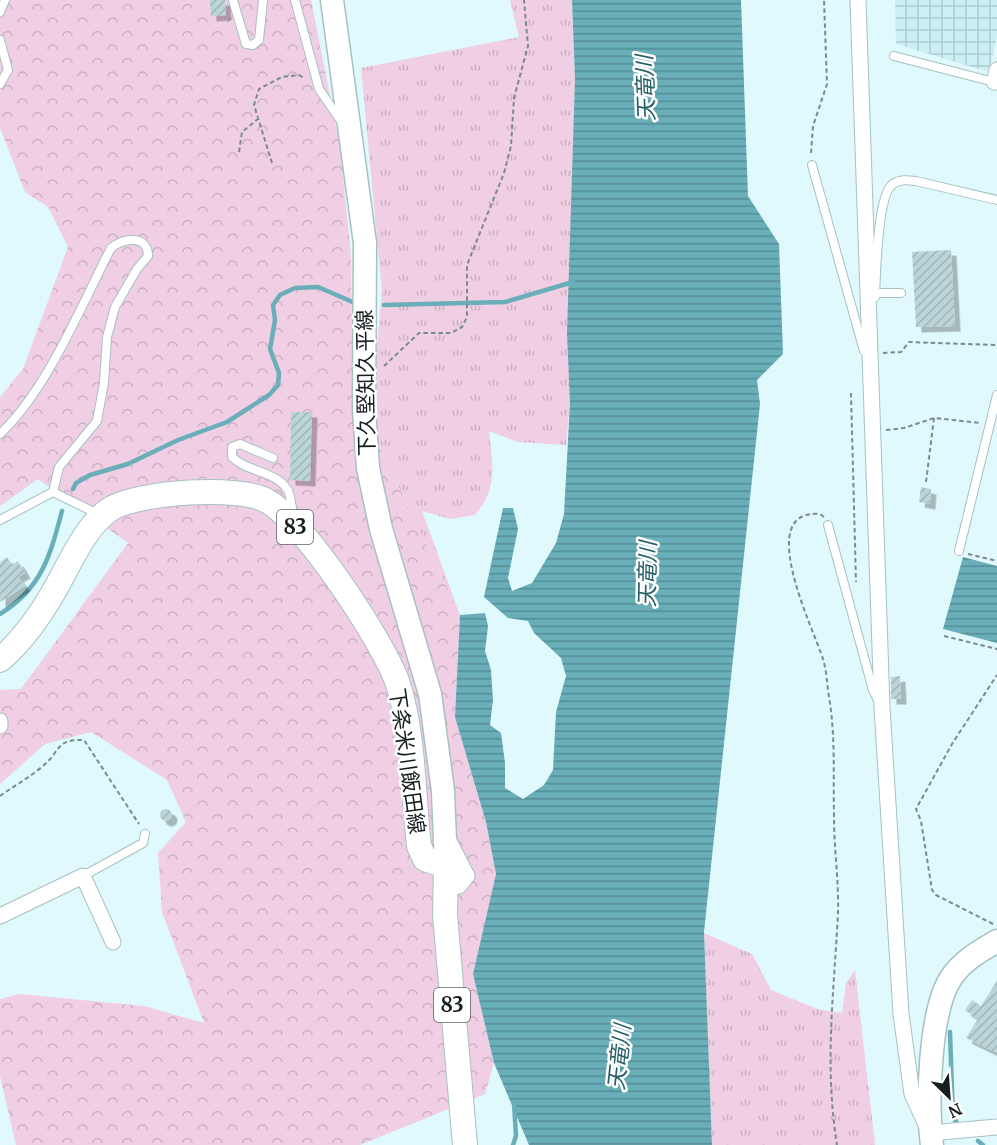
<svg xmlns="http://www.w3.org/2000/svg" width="997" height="1145" viewBox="0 0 997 1145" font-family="Merriweather,'Noto Sans JP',serif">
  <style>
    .industrial { fill: url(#industrial-grid) }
    .grass { fill: url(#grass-tufts) }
    .forest { fill: url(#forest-crowns) }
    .water { fill: url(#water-rules) }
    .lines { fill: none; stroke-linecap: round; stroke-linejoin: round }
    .stream { stroke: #69aeb8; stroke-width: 4.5 }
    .building { fill: url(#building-hatch); filter: url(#shadow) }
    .service-casing { stroke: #a7c0c4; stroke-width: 10 }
    .minor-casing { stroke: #a7c0c4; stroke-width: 17 }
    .secondary-casing { stroke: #a7c0c4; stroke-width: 25 }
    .primary-casing { stroke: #a7c0c4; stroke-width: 26 }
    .path { stroke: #7a8b8e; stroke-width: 2; stroke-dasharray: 4.5 3; stroke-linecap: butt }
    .service { stroke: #fff; stroke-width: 8 }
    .minor { stroke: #fff; stroke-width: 15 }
    .secondary { stroke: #fff; stroke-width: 22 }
    .primary { stroke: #fff; stroke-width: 24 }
    .labels { text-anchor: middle; stroke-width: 5; stroke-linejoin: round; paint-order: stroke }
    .shield { fill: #fff; stroke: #5c6263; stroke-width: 1.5 }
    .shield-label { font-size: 20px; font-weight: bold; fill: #161f20 }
    .street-label { font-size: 21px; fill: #161f20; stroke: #fff }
    .water-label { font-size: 22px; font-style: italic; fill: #255f67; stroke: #fff }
  </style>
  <defs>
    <pattern id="industrial-grid" width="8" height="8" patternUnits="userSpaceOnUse" patternTransform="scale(1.5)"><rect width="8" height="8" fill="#cbeff4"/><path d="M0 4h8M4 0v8" fill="none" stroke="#aeccd1"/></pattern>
    <pattern id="grass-tufts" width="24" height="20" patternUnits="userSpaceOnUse" patternTransform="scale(1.5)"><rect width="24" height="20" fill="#f0cee4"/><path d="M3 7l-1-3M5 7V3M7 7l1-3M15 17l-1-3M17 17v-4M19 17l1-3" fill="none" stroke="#cdb0c3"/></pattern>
    <pattern id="forest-crowns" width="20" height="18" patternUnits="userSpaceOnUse" patternTransform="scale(1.5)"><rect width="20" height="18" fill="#f0cee4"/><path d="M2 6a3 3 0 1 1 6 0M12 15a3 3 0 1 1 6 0" fill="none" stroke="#cdb0c3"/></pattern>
    <pattern id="water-rules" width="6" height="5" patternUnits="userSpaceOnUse" patternTransform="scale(1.5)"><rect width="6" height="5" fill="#69aeb8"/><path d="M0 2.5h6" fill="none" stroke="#558d95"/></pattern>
    <pattern id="building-hatch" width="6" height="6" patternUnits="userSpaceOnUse" patternTransform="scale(1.5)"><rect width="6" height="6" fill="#bad4d7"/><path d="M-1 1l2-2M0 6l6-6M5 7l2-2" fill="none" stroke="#9fb6b8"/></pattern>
    <filter id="shadow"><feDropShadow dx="5.5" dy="5.5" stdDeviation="0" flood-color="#0004"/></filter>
  </defs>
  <rect width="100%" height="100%" fill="#dff9fd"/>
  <path class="industrial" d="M895 0H997V36L989 72 896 44Z"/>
  <path class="grass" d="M510 0H572L575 79 570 403 566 445 518 442 489 431C492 464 499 487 475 515L450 519 422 511 460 615 374 435V377L382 291 361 68 519 37Z
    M704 933 752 954 771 990 817 1009 842 1013 846 983 855 970 875 1145H712Z"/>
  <path class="forest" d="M0 0H311L340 145 351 256 353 403 374 435 460 615 455 717 486 822 496 874 473 974 494 1063 485 1094 360 1145H16L0 1076V999L20 994 144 1006 204 1023 162 912 158 853 186 822 167 780 91 732 45 744 0 784V690L21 689 128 543 38 479 0 506V397L23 369 68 247 48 207 25 192 0 128Z"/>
  <path class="water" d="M572 0H741L748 196 779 244 783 354 757 380 760 404 704 932 712 1145H529L494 1063 473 974 496 874 486 822 455 717 460 615 485 613 488 626 485 651 491 670 493 700 490 725 501 733 505 763V788L523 799 544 785 553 770 556 712 566 676 561 658 534 633 528 621 508 618 484 597 503 508H513L518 529 508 578 512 591 532 583 556 543 564 514 570 403 567 333 575 79Z
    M963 557 997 566V643L943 629Z"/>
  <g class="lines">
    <path class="stream" d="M384 305 505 302 573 282
      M73 489 76 483 90 475 128 464 178 440 227 422 269 395 278 385 279 373 270 349 275 320 273 305 280 295 295 288 318 287 355 303
      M0 614C42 588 50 556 62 511
      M950 1032 953 1119 956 1121
      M978 1141 983 1145
      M513 1145 516 1136 514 1103"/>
  </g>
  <path class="building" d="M210 0H225L226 15 211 16Z
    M951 250 955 326 916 327 912 252Z
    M291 412H312L310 481 290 480Z
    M921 487 931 489 930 504 919 502Z
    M7 557 12 565 18 561 25 573 18 577 25 586 0 602V562Z
    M900 676 901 699H891V677Z
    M160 815a6 6 0 1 1 12 0a6 6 0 1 1-12 0Z
    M997 981V1053L966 1038 978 1019 965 1010 972 1000 981 1006Z"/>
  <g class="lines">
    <defs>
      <path id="service" d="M233 0 246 44 253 45 259 40 263 0
        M295 0 319 89 341 121
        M0 12 5 0
        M0 40 8 70 0 84
        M894 56 994 82
        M812 165 864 351
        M875 293H901
        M875 297C876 276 877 194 893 184 900 179 908 180 916 181L997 200
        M0 434C47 390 81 306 111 248 122 238 148 234 148 256L137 269 115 307 107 337 104 383 97 421 59 467 53 492 98 514
        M273 458 240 444 232 447V457C247 472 275 471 287 489 291 494 291 506 293 513
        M0 520 53 492
        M828 525 873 690 878 700
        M959 551 997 395
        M83 876 143 843 145 834"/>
      <path id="minor" d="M858 0 882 707 901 1014 912 1094 930 1133 997 1127
        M997 70 994 82H997
        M0 721V726
        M445 888 459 886 467 876 448 839
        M0 916 83 876 113 942"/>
      <path id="secondary" d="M332 0 365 243 364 410 368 468 381 529 430 694 443 791 446 866
        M932 1145C927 1105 929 1011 951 978 962 961 980 951 997 941"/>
      <path id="primary" d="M0 660C22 641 38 619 53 593 68 568 86 523 112 508 140 492 239 485 267 501 303 520 385 644 398 684 414 735 413 793 419 846L425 859 446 866 445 915 465 1145"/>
    </defs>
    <use href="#service" class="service-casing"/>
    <use href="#minor" class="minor-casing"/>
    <use href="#secondary" class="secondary-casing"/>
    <use href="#primary" class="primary-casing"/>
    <path class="path" d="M239 152 242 132 259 118
      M811 153 813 126 827 84 824 0
      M272 163 254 105 259 89 282 77 299 75 304 78
      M883 353 901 352 909 342 997 345
      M384 366 419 333H451L462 327 467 317V265L504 173 511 146 514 98 528 46 524 0
      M851 393 856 582
      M886 430 904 428 934 418 981 423
      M926 482 934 418
      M824 517 820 514C753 508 814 630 823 659 826 669 827 680 828 691 836 733 833 775 834 818 834 849 839 882 838 913 834 994 824 1064 837 1145
      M968 554 997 561
      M944 636 997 649
      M0 796C14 786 30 777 43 766 61 751 55 739 84 740L139 824
      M993 924 936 895 932 890 921 821 916 809 952 744 997 675"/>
    <use href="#service" class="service"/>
    <use href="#minor" class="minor"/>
    <use href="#secondary" class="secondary"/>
    <use href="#primary" class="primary"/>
  </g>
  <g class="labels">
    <g class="shield">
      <rect x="277" y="510" width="36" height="34" rx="4.5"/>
      <rect x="434" y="988" width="36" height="34" rx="4.5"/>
    </g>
    <g class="shield-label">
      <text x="295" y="534">83</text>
      <text x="452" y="1012">83</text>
    </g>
    <g class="street-label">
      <text transform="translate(366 383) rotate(-91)" y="7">下久堅知久平線</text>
      <text transform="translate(407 761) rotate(82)" y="7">下条米川飯田線</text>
    </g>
    <g class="water-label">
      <text transform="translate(645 88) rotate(-92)" y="8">天竜川</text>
      <text transform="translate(647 574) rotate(-89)" y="8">天竜川</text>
      <text transform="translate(619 1057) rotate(-84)" y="8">天竜川</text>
    </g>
  </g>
  <g transform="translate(949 1097) rotate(155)" stroke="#ffffff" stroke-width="4.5" paint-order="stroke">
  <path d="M0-4.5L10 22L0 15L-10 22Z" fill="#161f20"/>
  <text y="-9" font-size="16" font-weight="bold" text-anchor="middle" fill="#161f20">N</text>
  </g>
</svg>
